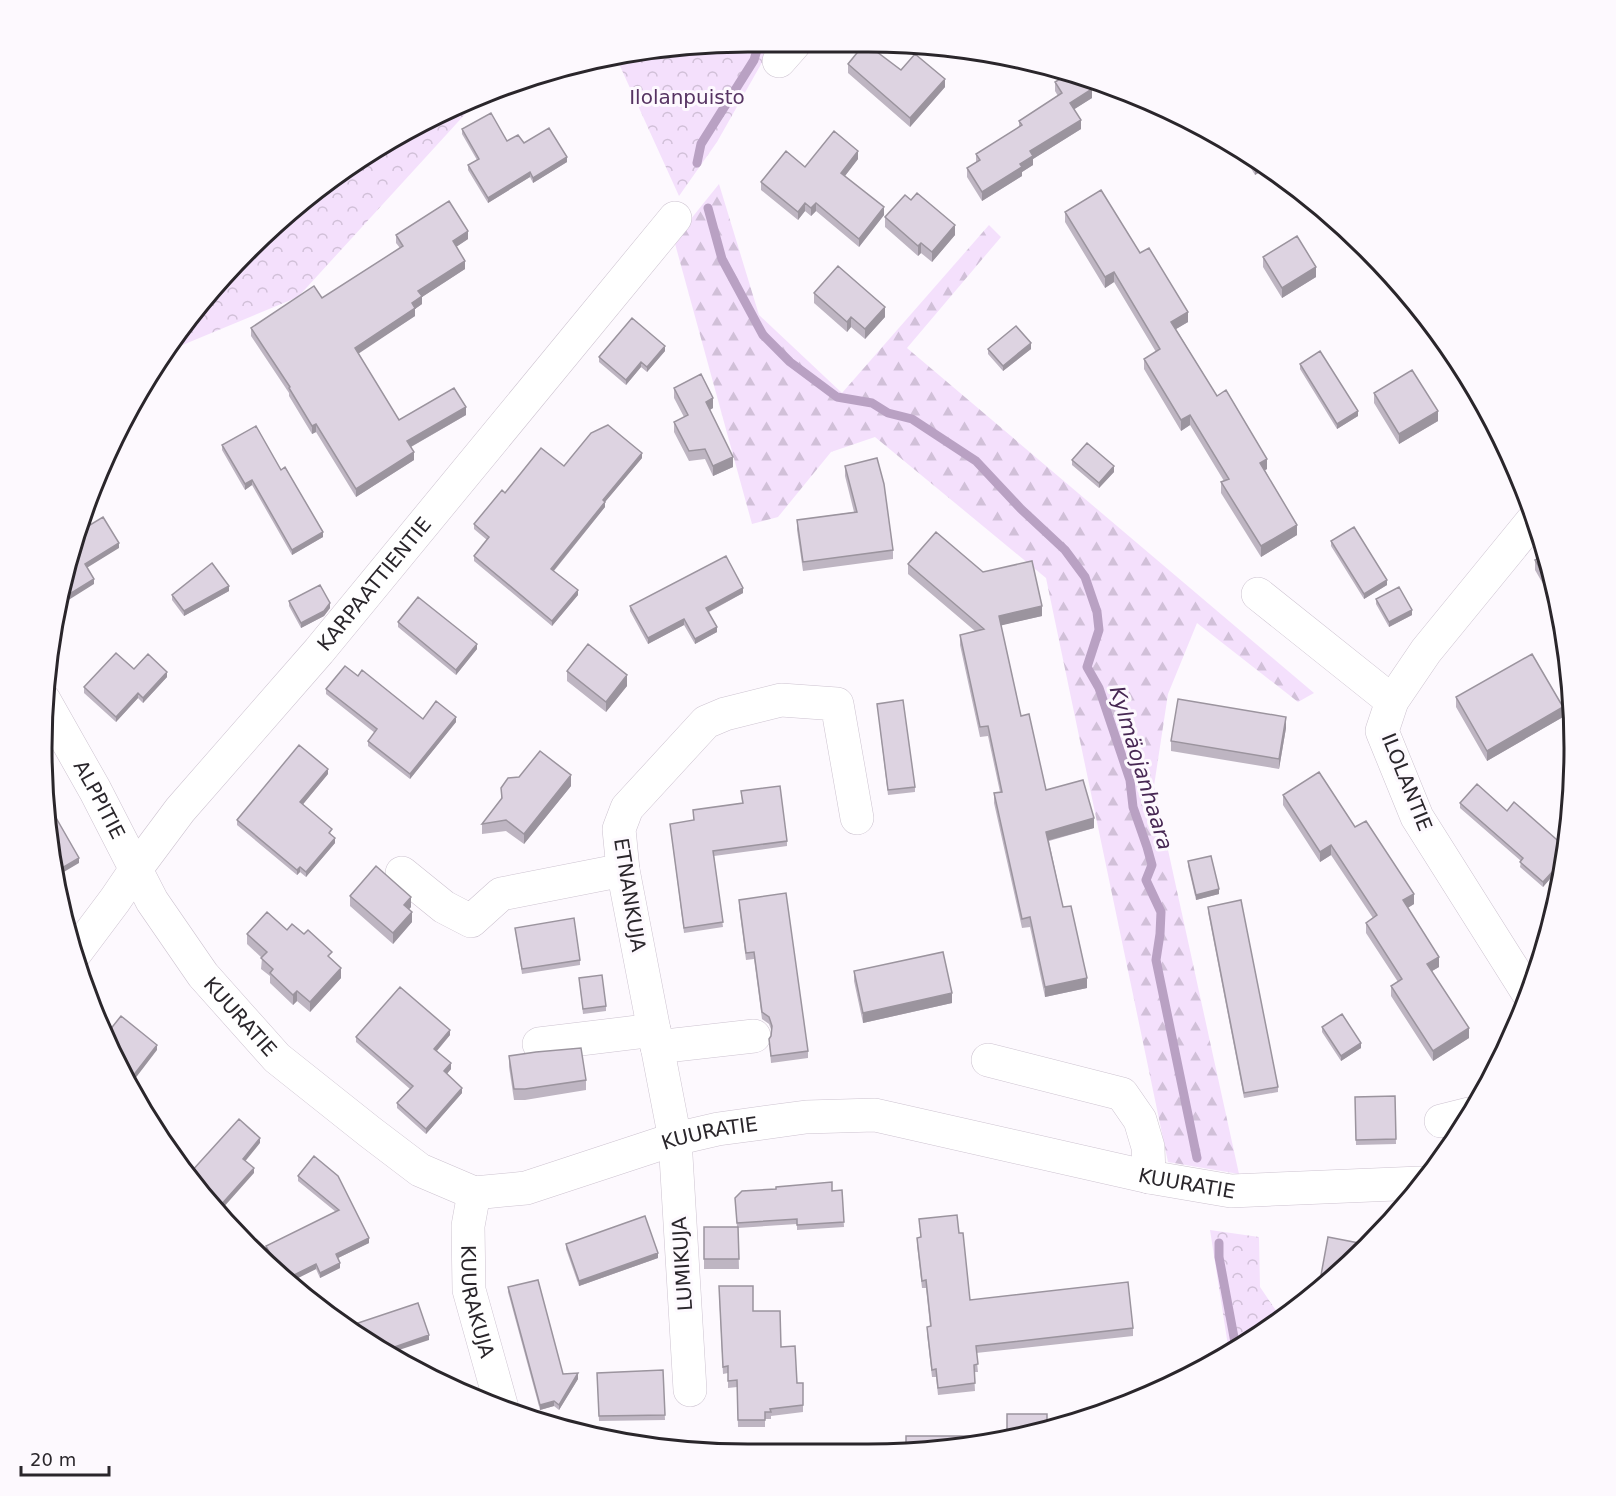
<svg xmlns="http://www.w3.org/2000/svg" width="1616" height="1496" viewBox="0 0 1616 1496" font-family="'DejaVu Sans',sans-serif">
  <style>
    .forest { fill: url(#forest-firs) }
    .park { fill: url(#park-crowns) }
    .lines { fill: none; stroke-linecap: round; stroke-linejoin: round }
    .stream { stroke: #b9a1c3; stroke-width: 9 }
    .minor-casing { stroke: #cdc3d0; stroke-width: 34 }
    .minor { stroke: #fff; stroke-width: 33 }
    .wall { fill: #beb5c2 }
    .shaded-wall { fill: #9b949e }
    .building { fill: #ddd3e1; stroke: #9b949e; stroke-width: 1.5 }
    .labels { text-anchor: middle; stroke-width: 6; stroke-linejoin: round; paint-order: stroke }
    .park-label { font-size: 20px; fill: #563462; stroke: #fdf9fe }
    .street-label { font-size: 20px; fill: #2a262b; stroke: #fdf9fe }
    .water-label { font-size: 21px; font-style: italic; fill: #472753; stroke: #fdf9fe }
    .rim { fill: none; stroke: #2a262b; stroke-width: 3 }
  </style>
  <defs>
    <pattern id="forest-firs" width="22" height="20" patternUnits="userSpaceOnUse" patternTransform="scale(1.5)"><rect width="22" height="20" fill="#f4e0fc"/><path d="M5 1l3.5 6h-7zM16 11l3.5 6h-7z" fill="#d1c0d8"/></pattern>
    <pattern id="park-crowns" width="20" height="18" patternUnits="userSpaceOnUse" patternTransform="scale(1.5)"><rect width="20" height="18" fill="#f4e0fc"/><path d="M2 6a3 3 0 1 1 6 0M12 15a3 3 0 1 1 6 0" fill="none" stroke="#d1c0d8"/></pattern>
  </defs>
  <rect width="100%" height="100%" fill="#fdf9fe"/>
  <path class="forest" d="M719 184 759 315 842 393 989 225 1001 237 907 348 1314 693 1298 702 1197 623 1168 694 1154 786 1239 1174 1168 1162 1046 578 875 437 831 452 778 517 752 524 674 240Z"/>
  <path class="park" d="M748 42 773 43 717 142 679 196 615 55Z
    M478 100 298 297 168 351 217 283 318 188 436 115Z
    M1210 1230 1259 1237 1260 1287 1281 1318 1260 1335 1229 1352Z"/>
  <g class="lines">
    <path class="stream" d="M697 163 701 144 754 60 759 43
      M708 208 722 259 763 335 790 362 837 397 872 403 888 413 912 419 976 461 1021 509 1065 550 1085 577 1097 612 1099 630 1087 667 1099 688 1130 780 1133 807 1147 847 1152 865 1146 880 1161 912 1160 934 1156 960 1197 1158
      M1219 1243V1257L1236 1348"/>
    <defs>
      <g id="minor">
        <path d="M779 61 794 44"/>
        <path d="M1258 594 1392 701"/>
        <path id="s1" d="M44 700 95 790 152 901 203 975 277 1058 370 1132 420 1170 474 1193 526 1188 675 1139 718 1129 806 1117 875 1115 1149 1177 1231 1191 1420 1183"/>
        <path d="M402 873 444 907 471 921 501 894 623 870"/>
        <path id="s2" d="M76 952 115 900 136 869 180 810 319 651 675 218"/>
        <path d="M1528 993 1417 817 1382 731 1392 701 1426 651 1533 520"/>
        <path d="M539 1044 654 1030"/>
        <path d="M657 1047 754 1036"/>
        <path d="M988 1060 1122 1094 1140 1120 1148 1147 1149 1177"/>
        <path d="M1441 1121 1469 1114"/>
        <path id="s3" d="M474 1193 468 1226 469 1290 502 1408"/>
        <path d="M690 1390 675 1139 623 870 619 829 627 808 706 722 725 714 781 700 837 704 857 818"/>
      </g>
    </defs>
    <use href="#minor" class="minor-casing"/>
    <use href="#minor" class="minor"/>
  </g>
  <path class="wall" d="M848 64 901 70 945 87 910 127 848 73Z
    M1055 82 1092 98 1074 109 1081 129 1033 159V165L1022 172V176L982 201 967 177V168L976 162V154L1019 127V121L1058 96 1055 91Z
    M462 129 507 141 524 143 567 162 533 183 530 177 488 203 468 170V165L477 160 462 134Z
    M1240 150 1261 161 1268 167 1255 175Z
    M858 159 845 176 884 215 859 247 816 211 811 216 805 211 798 220 761 190V182L805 167Z
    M911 200 955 235 932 262 921 253 918 256 885 227V217Z
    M1065 212 1140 253 1188 322 1176 329 1217 396 1267 469 1265 470 1297 535 1261 557 1221 493V482L1224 481 1190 425 1181 431 1144 369V359L1156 352 1114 282 1105 288 1065 222Z
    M396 235 468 239 456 247 465 269 422 297V304L415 309V316L358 353 399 420 466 415 411 447 414 460 356 497 316 432 312 434 289 396V393L251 336V328L322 298 400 248 396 243Z
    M1263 257 1316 277 1282 298 1263 267Z
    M814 293 885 317 865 339 851 327 847 332 814 303Z
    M988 349H1031L1003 371 988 354Z
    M665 351 647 372 641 367 626 385 599 362V357Z
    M1300 364 1358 416 1337 429 1300 369Z
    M674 388 713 408 710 410 733 467 713 476 705 459 689 461 674 432V422L684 417 674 398Z
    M1374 393 1438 421 1399 444 1374 403Z
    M222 445 323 537 292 555 252 485 245 490 222 450Z
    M642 458 605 502V507L554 571 578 595 552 626 474 561V556L487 540 474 529V524L505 493 564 466Z
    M1072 460 1114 472 1099 488 1072 465Z
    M845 466 893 550V559L803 571 797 530V520L854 512 845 476Z
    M1331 541 1387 585 1364 599 1331 546Z
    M1544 555 1560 611 1561 615 1535 570V560Z
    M908 564 983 572 1042 616 1001 625 1021 716 1046 790 1094 828 1049 841 1063 907 1087 988 1045 997 1030 927 1022 928 994 803V793L1000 792 988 736 980 737 960 645V635L975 631 908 574Z
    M229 591 184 616 172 600V595Z
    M743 593 709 612 717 632 695 644 684 625 648 644 630 611V606Z
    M1376 599 1412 615 1389 627 1376 604Z
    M289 601 330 608 324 616 301 628 289 606Z
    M398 622 477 649 456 675 398 627Z
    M134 669 167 677 143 703 138 698 116 722 84 693V687Z
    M567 671 627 686 606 712 567 681Z
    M358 676 423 719 456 722 410 779 368 746V741L375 733 326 694V689Z
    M1456 697 1563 717 1487 761 1456 707Z
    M877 704 915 787V792L888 795Z
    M1286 728 1279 769 1171 751V741Z
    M1573 759 1571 777 1568 772V761Z
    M328 774 302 805 332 835 335 843 306 877 300 872 297 875 237 825V820Z
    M571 786 524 844 506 831 482 834V824L501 799V788Z
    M741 791 787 841V846L714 856 723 927 684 933 670 824 694 821 693 810 742 803Z
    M1283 795 1355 827 1414 904 1407 908 1439 967 1432 971 1469 1038 1433 1061 1391 996V986L1398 982 1366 933V923L1373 918 1331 855 1320 862 1283 805Z
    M1460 803 1507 811 1564 846 1562 865 1543 887 1520 867 1521 861 1460 808Z
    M1188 861 1219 894 1196 900 1188 866Z
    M350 896 411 907 409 909 412 922 393 944 350 906Z
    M739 900 808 1051V1058L771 1063 769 1039 771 1036 772 1032 769 1024 762 1019 754 959 746 960 739 907Z
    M1208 907 1278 1087V1092L1244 1098 1208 912Z
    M515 928 580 960V965L522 974Z
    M287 930 332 959 341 978 310 1012 297 1001 293 1005 270 983V976L261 969 262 958 247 944V934Z
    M854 971 952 1003 863 1023 854 981Z
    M579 978 606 1006V1011L583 1014Z
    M1322 1027 1361 1048 1341 1061 1322 1032Z
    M450 1035 437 1051 451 1069 447 1074 462 1093 426 1134 397 1108V1103L410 1089 356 1042V1037Z
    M509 1056 586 1080V1090L525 1100H514L509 1067Z
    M1395 1096 1396 1144 1356 1145 1355 1097Z
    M314 1156 369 1243 338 1258 340 1268 320 1278 316 1269 288 1283 282 1279 277 1273 266 1251V1246L336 1212 298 1181V1176Z
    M842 1190 844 1227 797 1230V1224L738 1228 739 1269H704V1227H737L735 1198Z
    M919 1219 959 1233 970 1300 1133 1328V1336L976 1353 978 1372H974L975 1391 938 1395 936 1377H932L927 1334V1327L930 1326 926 1288H922L917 1245V1238H921Z
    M566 1244 658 1258 579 1286 566 1249Z
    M508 1287 563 1374 578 1379 559 1410 554 1406 540 1410 508 1292Z
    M719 1293 753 1311 781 1347 797 1383H803V1412L771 1416V1419H765V1427H738L737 1387 728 1388V1373L723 1374Z
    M663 1370 665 1420 599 1421 597 1373Z"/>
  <path class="shaded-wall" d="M945 79V87L910 127V118Z
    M1092 89V98L1070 112V103Z
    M1081 120V129L1033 159V165L1022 172V176L982 201V192L1020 164 1030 151Z
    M858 151V159L841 181V173Z
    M567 157V162L533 183V178Z
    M1264 164 1268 167 1255 175V170Z
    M530 172V177L488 203V198Z
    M805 203V211L798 220V212Z
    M816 203V211L811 216V208Z
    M884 207V215L859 247V239Z
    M955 225V235L932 262V252Z
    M468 231V239L453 249V241Z
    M921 243V253L918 256V246Z
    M465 261V269L422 297V304L415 309V316L355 356V348L412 303 418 291Z
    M1316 267V277L1282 298V288Z
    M1114 272V282L1105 288V277Z
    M885 307V317L865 339V329Z
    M1188 312V322L1171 332V322Z
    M851 317V327L847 332V322Z
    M1031 343V349L1003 371V366Z
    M665 346V351L647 372V367Z
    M641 362V367L626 385V380Z
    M713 398V408L706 412V402Z
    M466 407V415L407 449V441Z
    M1358 411V416L1337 429V424Z
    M1438 411V421L1399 444V434Z
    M1190 415V425L1181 431V420Z
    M316 424V432L312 434V426Z
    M414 452V460L356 497V489Z
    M642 453V458L605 502V507L551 574V569L603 500Z
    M733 457V467L713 476V466Z
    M1267 459V469L1260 473V463Z
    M1114 466V472L1099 488V483Z
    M252 480V485L245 490V484Z
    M1297 525V535L1261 557V546Z
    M323 532V537L292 555V550Z
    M119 543V548L85 569V564Z
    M94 579V584L59 606 60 600Z
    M1387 580V585L1364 599V594Z
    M229 586V591L184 616V611Z
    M743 588V593L706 613V608Z
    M578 590V595L552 626V621Z
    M330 603V608L324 616 301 628V623Z
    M1042 606V616L999 626V616Z
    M1412 610V615L1389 627V622Z
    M684 619V625L648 644V638Z
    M717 627V632L695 644V639Z
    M477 644V649L456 675V670Z
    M167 672V677L143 703V698Z
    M627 675V686L606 712V702Z
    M138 693V698L116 722V717Z
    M1563 707V717L1487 761V751Z
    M456 717V722L410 779V774Z
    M1286 717V728L1279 769V759Z
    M328 769V774L300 808V802Z
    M571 775V786L524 844V834Z
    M1094 818V828L1046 841V832Z
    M335 838V843L306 877V872Z
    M1331 845V855L1320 862V852Z
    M79 858V863L57 876V871Z
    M1563 860 1562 865 1543 887V882Z
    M300 867V872L297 875V870Z
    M1219 889V894L1196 900V895Z
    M1414 894V904L1403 911V900Z
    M411 897V907L404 915V905Z
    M412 912V922L393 944V933Z
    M1439 957V967L1427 974V964Z
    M341 968V978L310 1012V1002Z
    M1087 978V988L1045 997V987Z
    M297 991V1001L293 1005V995Z
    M952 993V1003L863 1023V1013Z
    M1469 1028V1038L1433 1061V1051Z
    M450 1030V1035L434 1054V1049Z
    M1361 1043V1048L1341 1061V1056Z
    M157 1045V1050L131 1084 129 1081Z
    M451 1063V1069L444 1077V1071Z
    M462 1088V1093L426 1134V1129Z
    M260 1138V1143L243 1164V1159Z
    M254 1168V1173L222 1209 219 1207Z
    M369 1238V1243L336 1259V1254Z
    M658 1253V1258L579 1286V1281Z
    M340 1263V1268L320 1278V1273Z
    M316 1264V1269L288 1283 284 1280Z
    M429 1335V1340L387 1354 383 1351Z
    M578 1373V1379L559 1410V1405Z
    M554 1401V1406L540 1410V1405Z"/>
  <path class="building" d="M861 48 873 49 901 70 915 54 945 79 910 118 848 64Z
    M1068 74 1087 80 1092 89 1070 103 1081 120 1030 151 1033 156 1020 164 1022 167 982 192 967 168 980 160 976 154 1022 125 1019 121 1062 93 1055 82Z
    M491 113 507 141 518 135 524 143 549 128 567 157 533 178 530 172 488 198 468 165 479 159 462 129Z
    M834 131 858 151 841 173 884 207 859 239 816 203 811 208 805 203 798 212 761 182 786 151 805 167Z
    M1245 153 1261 161 1264 164 1255 170Z
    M1101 190 1140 253 1149 248 1188 312 1171 322 1217 396 1226 390 1267 459 1260 463 1297 525 1261 546 1221 482 1229 479 1190 415 1181 420 1144 359 1160 349 1114 272 1105 277 1065 212Z
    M917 193 955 225 932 252 921 243 918 246 885 217 905 195 911 200Z
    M449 201 468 231 453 241 465 261 418 291 422 296 412 303 415 308 355 348 399 420 454 388 466 407 407 441 414 452 356 489 316 424 312 426 289 388 290 387 251 328 314 286 322 298 403 246 396 235Z
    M1297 236 1316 267 1282 288 1263 257Z
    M838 266 885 307 865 329 851 317 847 322 814 293Z
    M632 318 665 346 647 367 641 362 626 380 599 357Z
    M1016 326 1031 343 1003 366 988 349Z
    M1320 351 1358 411 1337 424 1300 364Z
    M1412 370 1438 411 1399 434 1374 393Z
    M701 374 713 398 706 402 733 457 713 466 705 449 689 451 674 422 688 415 674 388Z
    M608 425 642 453 603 500 605 502 551 569 578 590 552 621 474 556 489 537 474 524 502 490 505 493 541 448 564 466 591 433Z
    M256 426 281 470 285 467 323 532 292 550 252 480 245 484 222 445Z
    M1087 443 1114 466 1099 483 1072 460Z
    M877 458 884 484 893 550 803 562 797 520 857 512 845 466Z
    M103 517 119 543 85 564 94 579 60 600 66 565 80 531Z
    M1354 527 1387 580 1364 594 1331 541Z
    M936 532 983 572 1032 561 1042 606 999 616 1021 716 1029 714 1046 790 1083 780 1094 818 1046 832 1063 907 1071 906 1087 978 1045 987 1030 917 1022 919 994 793 1002 792 988 726 980 727 960 635 984 629 908 564Z
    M1544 555 1556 597 1535 560Z
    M726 556 743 588 706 608 717 627 695 639 684 619 648 638 630 606Z
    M212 563 229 586 184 611 172 595Z
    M320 585 330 603 324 611 301 623 289 601Z
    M1399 587 1412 610 1389 622 1376 599Z
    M418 597 477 644 456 670 398 622Z
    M588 644 627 675 606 702 567 671Z
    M116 653 134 669 148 654 167 672 143 698 138 693 116 717 84 687Z
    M1532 654 1563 707 1487 751 1456 697Z
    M345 666 358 676 362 670 423 719 436 701 456 717 410 774 368 741 377 729 326 689Z
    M1178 699 1286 717 1279 759 1171 741Z
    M903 700 915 787 888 790 877 704Z
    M299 745 328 769 300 802 332 829 329 833 335 838 306 872 300 867 297 870 237 820Z
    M540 751 571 775 524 834 506 820 482 824 502 798 501 788 508 778 519 777Z
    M1573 759 1572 768 1568 761Z
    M1319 772 1355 827 1366 821 1414 894 1403 900 1439 957 1427 964 1469 1028 1433 1051 1391 986 1402 979 1366 923 1377 915 1331 845 1320 852 1283 795Z
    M1477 784 1507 811 1514 802 1564 846 1563 860 1543 882 1520 862 1523 858 1460 803Z
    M780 786 787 841 713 851 723 922 684 928 670 824 694 820 693 810 743 803 741 791Z
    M51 809 79 858 57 871 54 867Z
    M1211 856 1219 889 1196 895 1188 861Z
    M376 866 411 897 404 905 412 912 393 933 350 896Z
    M786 893 808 1051 771 1056 769 1039 771 1036 772 1026 769 1017 762 1012 754 952 746 953 739 900Z
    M1241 900 1278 1087 1244 1093 1208 907Z
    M267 912 287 930 292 924 304 934 308 930 332 952 328 956 341 968 310 1002 297 991 293 995 270 973 273 969 261 958 267 952 247 934Z
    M574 918 580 960 522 969 515 928Z
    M943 952 952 993 863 1013 854 971Z
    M602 975 606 1006 583 1009 579 978Z
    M400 987 450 1030 434 1049 451 1063 444 1071 462 1088 426 1129 397 1103 413 1086 356 1037Z
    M1342 1014 1361 1043 1341 1056 1322 1027Z
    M121 1016 157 1045 129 1081 105 1036Z
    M581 1048 586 1080 525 1089H514L509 1056 536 1052Z
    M1395 1096 1396 1139 1356 1140 1355 1097Z
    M239 1119 260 1138 243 1159 254 1168 219 1207 190 1173Z
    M314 1156 338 1176 369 1238 336 1254 340 1263 320 1273 316 1264 284 1280 266 1246 339 1210 298 1176Z
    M832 1182V1191L842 1190 844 1222 797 1225V1219L737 1223 735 1198 742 1191 776 1189V1187Z
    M957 1215 959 1233H963L970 1300 1128 1282 1133 1328 976 1346 978 1364 974 1365 975 1383 938 1388 936 1369 932 1370 927 1327 931 1326 926 1280 922 1281 917 1238 921 1237 919 1219Z
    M645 1216 658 1253 579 1281 566 1244Z
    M704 1227H738L739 1259H704Z
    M1328 1237 1369 1245 1319 1286Z
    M538 1280 563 1374 578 1373 559 1405 554 1401 540 1405 508 1287Z
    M719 1286H753V1311H780L781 1347 795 1346 797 1383H803V1405L770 1409 771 1412H765V1420H738L737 1380 728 1381V1366L723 1367Z
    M418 1303 429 1335 383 1351 349 1326Z
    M663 1370 665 1415 599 1416 597 1373Z
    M1007 1414H1047V1428L1007 1440Z
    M906 1436H982V1443L906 1450Z"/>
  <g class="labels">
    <g class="park-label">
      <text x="687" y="104">Ilolanpuisto</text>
    </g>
    <g class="street-label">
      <text dy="7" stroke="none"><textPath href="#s2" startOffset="474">KARPAATTIENTIE</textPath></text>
      <text transform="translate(1407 782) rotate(68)" y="7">ILOLANTIE</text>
      <text dy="7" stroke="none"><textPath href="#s1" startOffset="114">ALPPITIE</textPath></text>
      <text transform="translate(630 895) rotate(81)" y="7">ETNANKUJA</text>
      <text dy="7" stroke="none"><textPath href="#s1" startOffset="374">KUURATIE</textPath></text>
      <text dy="7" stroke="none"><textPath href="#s1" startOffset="914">KUURATIE</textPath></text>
      <text dy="7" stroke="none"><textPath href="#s1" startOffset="1400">KUURATIE</textPath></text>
      <text transform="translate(682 1264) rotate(-94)" y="7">LUMIKUJA</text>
      <text dy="7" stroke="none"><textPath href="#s3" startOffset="110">KUURAKUJA</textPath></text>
    </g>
    <g class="water-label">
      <text transform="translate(1141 768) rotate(73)" y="7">Kylmäojanhaara</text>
    </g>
  </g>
  <path d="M0 0H1616V1496H0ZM748 52H868A696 696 0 0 1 1564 748V748A696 696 0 0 1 868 1444H748A696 696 0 0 1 52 748V748A696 696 0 0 1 748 52Z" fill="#fdf9fe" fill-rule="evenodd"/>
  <path class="rim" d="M748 52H868A696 696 0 0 1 1564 748V748A696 696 0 0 1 868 1444H748A696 696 0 0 1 52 748V748A696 696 0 0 1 748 52Z"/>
  <path d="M21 1466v9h88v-9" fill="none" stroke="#2a262b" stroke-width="3"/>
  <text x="30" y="1466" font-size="18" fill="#2a262b" stroke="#fdf9fe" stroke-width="4.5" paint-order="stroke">20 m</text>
</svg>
